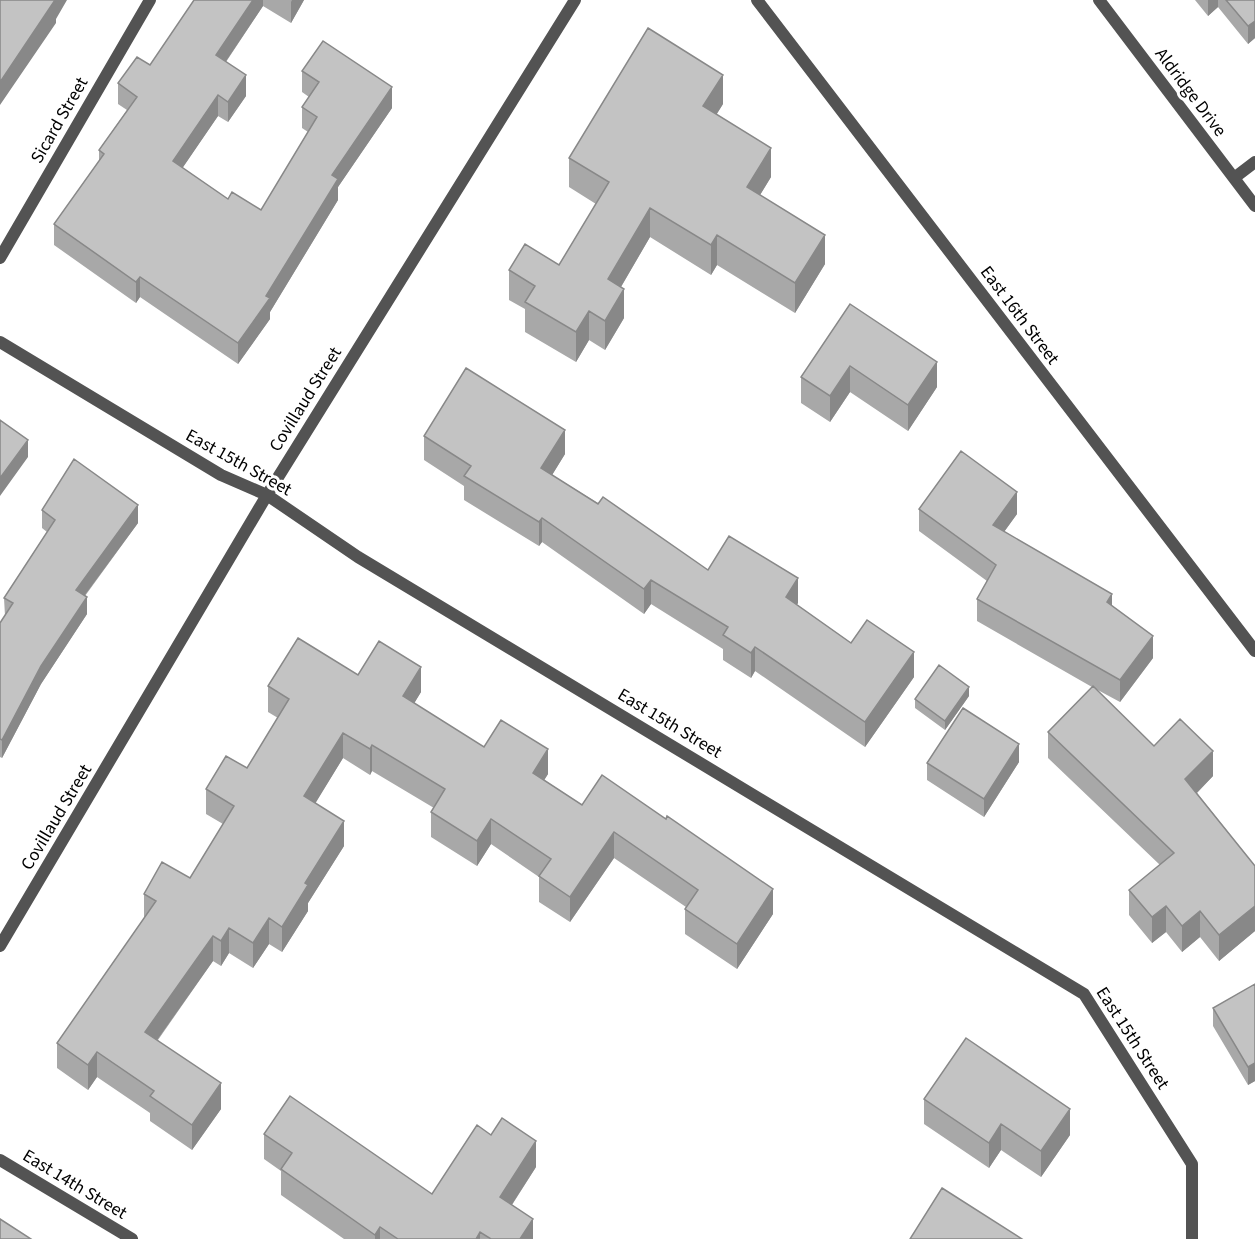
<svg xmlns="http://www.w3.org/2000/svg" width="1255" height="1239" viewBox="0 0 1255 1239" font-family="'Source Sans 3',sans-serif">
  <style>
    .lines { fill: none; stroke-linecap: round; stroke-linejoin: round }
    .street { stroke: #535353; stroke-width: 12 }
    .wall { fill: #a8a8a8 }
    .shaded-wall { fill: #888 }
    .building { fill: #c3c3c3; stroke: #888; stroke-width: 1.5 }
    .labels { text-anchor: middle; stroke-width: 6; stroke-linejoin: round; paint-order: stroke }
    .street-label { font-size: 18px; fill: #000; stroke: #fff }
  </style>
  <rect width="100%" height="100%" fill="#fff"/>
  <g class="lines">
    <path class="street" d="M757 0 1255 651
      M1099 0 1255 206
      M1234 178 1255 162
      M0 258 150 0
      M0 342 221 475 267 495 358 557 1084 994 1192 1164V1239
      M0 946 267 495 575 0
      M0 1160 132 1239"/>
  </g>
  <path class="wall" d="M194 0H304L291 23 263 6 226 62 246 96 228 122 218 116 182 168 228 199 261 210 308 132 302 128V107L309 97 302 92V71L392 108 338 187V200L270 312V319L238 364 140 297 136 303 54 245V224L99 161V150L127 110 118 104V83L150 65Z
    M1195 0H1255V38L1248 44 1218 7 1208 16Z
    M723 104 716 115 771 177 760 195 825 264 795 313 717 265 711 275 650 237 621 287 624 318 605 350 589 340 576 362 525 332V309L509 300V270L559 265 596 204 569 187V158Z
    M850 304 937 387 908 431 850 392 830 422 801 403V377Z
    M424 436 565 454 552 475 708 570 798 603 796 605 851 643 914 677 865 747 755 671 751 678 723 660V649L651 604 644 614 542 542 539 546 464 500V486L424 460Z
    M919 509 1017 514 1004 532 1112 606 1153 658 1120 702 1094 688 1154 746 1213 776 1197 793 1255 866V931L1219 961 1200 937 1182 952 1166 932 1152 943 1129 915V890L1160 865 1048 758V732L1092 687 977 621V599L987 581 919 531Z
    M42 510 138 523 85 596 87 614 41 684 2 758 0 757V623L5 616 4 598 47 532 42 528Z
    M358 675 421 692 414 703 484 747 548 774 544 780 582 805 773 914 737 969 685 934V909L686 907 614 858 570 922 539 902V877L491 844 477 866 431 837V812L434 808 372 771 370 775 343 758 315 803 344 846 308 903V911L282 952 269 944 253 968 229 953 221 966 213 961 158 1040 221 1109 192 1150 150 1121V1113L97 1077 88 1090 57 1068V1043L144 919V894L190 878 223 824 206 814V789L247 768 278 718 268 712V686Z
    M969 696 945 730 915 708V699Z
    M1019 762 984 817 927 780V763Z
    M1255 984V1081L1248 1085 1213 1026V1008Z
    M924 1099 1070 1135 1041 1177 1001 1150 989 1168 924 1124Z
    M264 1134 432 1194 536 1167 512 1205 533 1239H344L281 1195V1171L264 1159Z"/>
  <path class="shaded-wall" d="M54 0H67L56 19V23L0 105V82Z
    M253 0H263V6L216 76V55Z
    M292 0H304L291 23V2Z
    M1208 0H1218V7L1208 16Z
    M1255 21V38L1248 44V26Z
    M246 75V96L228 122V102Z
    M723 75V104L703 136V106Z
    M392 87V108L338 187V200L270 312V319L238 364V343L266 296 332 175Z
    M218 95V116L173 182V161Z
    M771 148V177L747 216V187Z
    M650 208V237L608 309V279Z
    M717 235V265L711 275V245Z
    M825 235V264L795 313V283Z
    M140 277V297L136 303V282Z
    M624 289V318L605 350V321Z
    M589 311V340L576 362V332Z
    M937 362V387L908 431V405Z
    M850 366V392L830 422V396Z
    M565 430V454L541 493V468Z
    M28 440V457L0 496V478Z
    M1017 492V514L993 547V525Z
    M138 505V523L76 607V590Z
    M542 518V542L539 546V522Z
    M798 578V603L786 622V597Z
    M651 580V604L644 614V589Z
    M1112 594V616L1107 602Z
    M87 597V614L41 684 2 758V740L41 666Z
    M1153 636V658L1120 702V680Z
    M755 647V671L751 678V653Z
    M914 652V677L865 747V722Z
    M421 667V692L403 722V696Z
    M969 687V696L945 730V721Z
    M343 733V758L304 822V796Z
    M1019 744V762L984 817V799Z
    M372 745V771L370 775V749Z
    M548 749V774L533 798V773Z
    M1213 751V776L1185 805V779Z
    M491 819V844L477 866V841Z
    M344 821V846L308 903V911L282 952V927L305 883Z
    M614 832V858L570 922V897Z
    M773 889V914L737 969V944Z
    M1166 906V932L1152 943V917Z
    M1255 906V931L1219 961V935Z
    M1200 911V937L1182 952V926Z
    M269 918V944L253 968V943Z
    M229 928V953L221 966V941Z
    M213 936V961L145 1057V1032Z
    M97 1052V1077L88 1090V1065Z
    M1255 1063V1081L1248 1085V1067Z
    M221 1083V1109L192 1150V1125Z
    M1070 1109V1135L1041 1177V1151Z
    M1001 1124V1150L989 1168V1143Z
    M536 1141V1167L500 1223V1197Z
    M533 1219V1239H520Z
    M380 1227V1239H375V1235Z
    M480 1232V1239H476Z"/>
  <path class="building" d="M0 0H55L0 82Z
    M194 0H253L216 55 246 75 228 102 218 95 173 161 228 199 232 192 261 210 317 117 302 107 319 82 302 71 323 41 392 87 332 175 338 179 266 296 270 298 238 343 140 277 136 282 54 224 104 154 99 150 137 97 118 83 137 57 150 65Z
    M1226 0H1255V21L1248 26Z
    M648 28 723 75 703 106 771 148 747 187 825 235 795 283 717 235 711 245 650 208 608 279 624 289 605 321 589 311 576 332 525 302 535 286 509 270 525 244 559 265 609 182 569 158Z
    M850 304 937 362 908 405 850 366 830 396 801 377Z
    M466 368 565 430 541 468 598 504 603 497 708 570 729 536 798 578 786 597 851 643 867 620 914 652 865 722 755 647 751 653 723 635 728 627 651 580 644 589 542 518 539 522 464 476 471 466 424 436Z
    M0 420 28 440 0 478Z
    M961 451 1017 492 993 525 1112 594 1107 602 1153 636 1120 680 977 599 996 565 919 509Z
    M74 459 138 505 76 590 87 597 41 666 2 740 0 739V623L13 603 4 598 55 520 42 510Z
    M298 638 358 675 379 641 421 667 403 696 484 747 501 720 548 749 533 773 582 805 602 775 666 819 667 816 773 889 737 944 685 909 698 890 614 832 570 897 539 876 551 859 491 819 477 841 431 812 445 789 372 745 370 749 343 733 304 796 344 821 305 883 308 885 282 927 269 918 253 943 229 928 221 941 213 936 145 1032 221 1083 192 1125 150 1096 154 1091 97 1052 88 1065 57 1043 156 901 144 894 162 862 190 878 234 806 206 789 226 756 247 768 289 699 268 686Z
    M939 665 969 687 945 721 915 699Z
    M1093 686 1154 746 1180 719 1213 751 1185 779 1255 866V906L1219 935 1200 911 1182 926 1166 906 1152 917 1129 890 1174 853 1048 732Z
    M963 708 1019 744 984 799 927 763Z
    M1255 984V1063L1248 1067 1213 1008Z
    M966 1038 1070 1109 1041 1151 1001 1124 989 1143 924 1099Z
    M290 1096 432 1194 477 1125 491 1135 502 1118 536 1141 500 1197 533 1219 520 1239H491L480 1232 476 1239H398L380 1227 375 1235 281 1169 292 1153 264 1134Z
    M942 1188 1022 1239H910Z
    M0 1219 31 1239H0Z"/>
  <g class="labels">
    <g class="street-label">
      <text transform="translate(1191 92) rotate(53)" y="6">Aldridge Drive</text>
      <text transform="translate(59 120) rotate(-60)" y="6">Sicard Street</text>
      <text transform="translate(1020 315) rotate(53)" y="6">East 16th Street</text>
      <text transform="translate(305 399) rotate(-58)" y="6">Covillaud Street</text>
      <text transform="translate(239 462) rotate(29)" y="6">East 15th Street</text>
      <text transform="translate(670 723) rotate(31)" y="6">East 15th Street</text>
      <text transform="translate(56 817) rotate(-59)" y="6">Covillaud Street</text>
      <text transform="translate(1133 1038) rotate(57)" y="6">East 15th Street</text>
      <text transform="translate(75 1184) rotate(31)" y="6">East 14th Street</text>
    </g>
  </g>
</svg>
